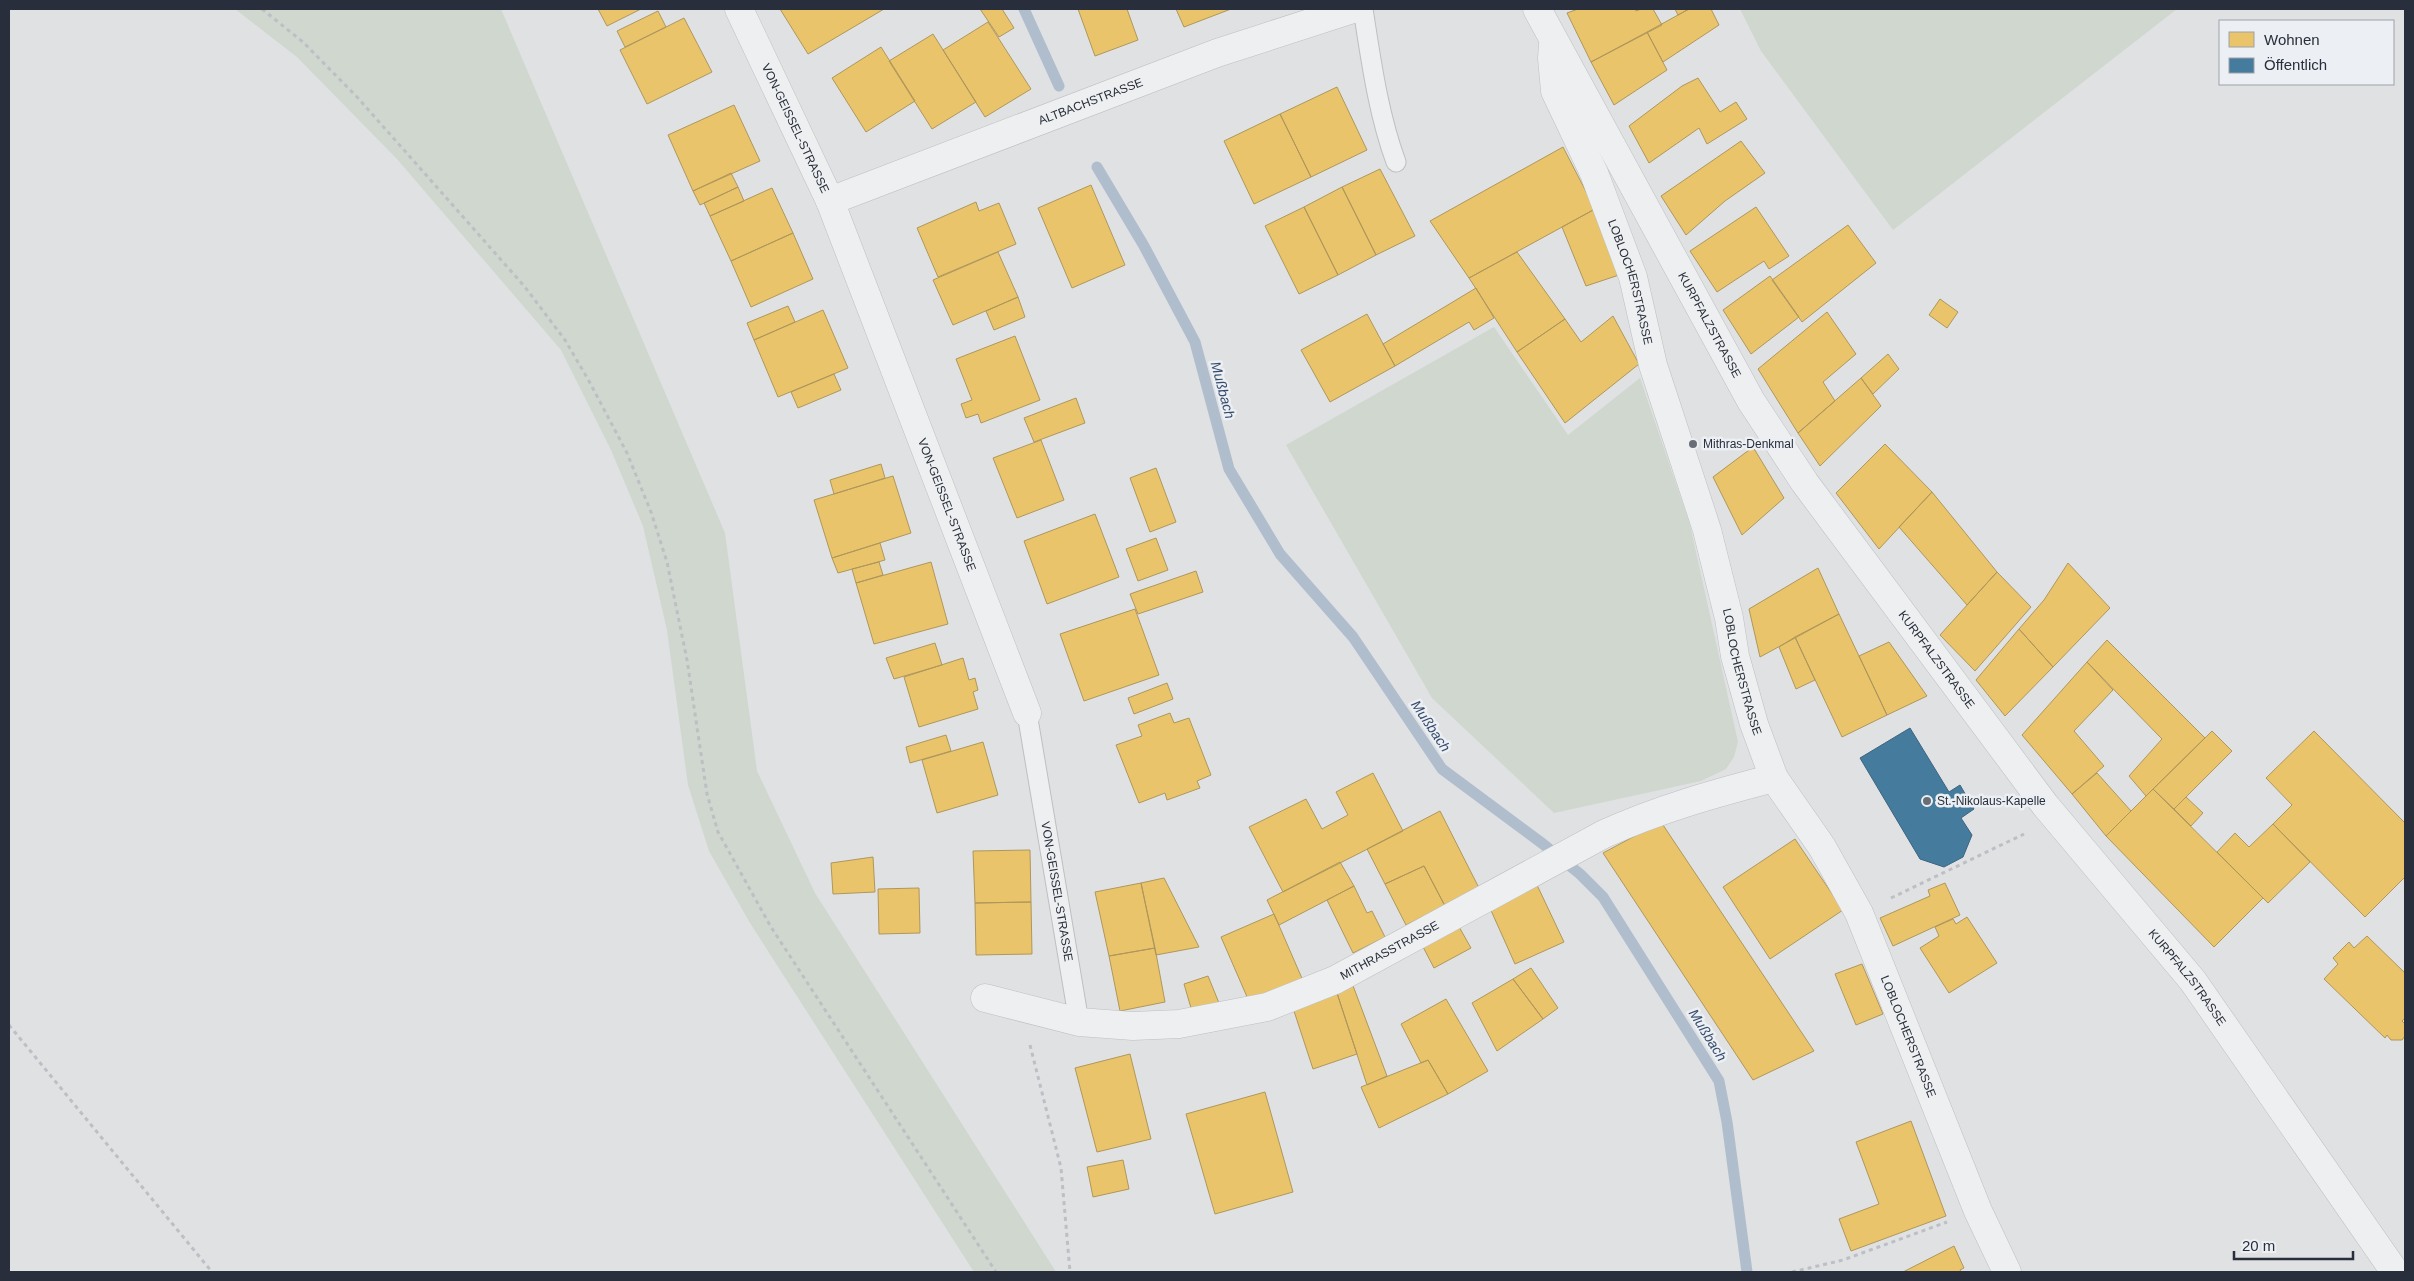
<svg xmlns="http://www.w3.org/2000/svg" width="2414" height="1281" viewBox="0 0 2414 1281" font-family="Helvetica,sans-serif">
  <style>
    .green { fill: #cfd7cf }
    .homes { fill: #e9c46a; stroke: #af975c }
    .public { fill: #457b9d; stroke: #3c6480 }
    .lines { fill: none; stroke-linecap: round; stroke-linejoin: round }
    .stream { stroke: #afbdcd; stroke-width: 11 }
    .service-casing { stroke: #bdbfc1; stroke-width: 21 }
    .minor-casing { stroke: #bdbfc1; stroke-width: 29 }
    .path { stroke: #bdbfc4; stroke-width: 3; stroke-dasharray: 4 4; stroke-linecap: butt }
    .service { stroke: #eeeff0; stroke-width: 19 }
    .minor { stroke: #eeeff0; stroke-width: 28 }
    .poi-dot { fill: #686d76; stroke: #eceff3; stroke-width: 2 }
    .labels { text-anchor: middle; stroke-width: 5; stroke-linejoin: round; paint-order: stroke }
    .street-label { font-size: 12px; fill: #282e3b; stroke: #eceff3 }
    .poi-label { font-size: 12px; fill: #282e3b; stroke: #eceff3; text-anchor: start }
    .water-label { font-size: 14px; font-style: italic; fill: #364c6b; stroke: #eceff3 }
  </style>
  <rect width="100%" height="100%" fill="#dfe1e3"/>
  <path class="green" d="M235 9H501L725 533 757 771 815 893 1056 1272H974L750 923 709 851 688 785 667 630 643 526 611 450 561 350 397 159 297 57Z
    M1740 9H2177L1893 230 1761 51Z
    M1494 327 1568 435 1640 378 1690 525 1738 742 1734 757 1726 769 1701 781 1554 813 1432 698 1286 445Z"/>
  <path class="homes" d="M598 9H641L607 26Z
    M780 9H884L808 54Z
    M980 9H1002L1014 28 999 37Z
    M1078 9H1127L1138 40 1095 56Z
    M1176 9H1231L1184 27Z
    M1578 9H1635L1636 11 1641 9H1653L1662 25 1591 62 1567 13Z
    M1675 9H1689L1678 15Z
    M1689 9H1711L1719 25 1663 62 1647 32Z
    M658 11 666 27 625 47 617 31Z
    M684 18 712 72 647 104 620 50Z
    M988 22 1031 89 985 117 943 50Z
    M1647 32 1667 70 1614 105 1591 62Z
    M933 34 976 102 932 129 889 61Z
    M881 47 915 101 866 132 832 78Z
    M1698 78 1720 112 1736 102 1747 119 1707 144 1699 128 1649 163 1629 126 1682 86Z
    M1337 87 1367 150 1311 177 1280 114Z
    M734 105 760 161 693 191 668 135Z
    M1280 114 1311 177 1254 204 1224 141Z
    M1741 141 1765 173 1725 201 1686 235 1661 196Z
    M1563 147 1595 209 1469 278 1430 221Z
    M1380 169 1415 236 1376 255 1342 187Z
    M731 173 738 187 700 205 693 191Z
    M1091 185 1125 265 1072 288 1038 208Z
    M738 187 744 201 710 216 704 203Z
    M1342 187 1376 255 1338 275 1304 207Z
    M772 188 793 233 731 261 710 216Z
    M976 202 979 211 999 203 1016 244 938 277 917 228Z
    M1304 207 1338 275 1299 294 1265 226Z
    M1756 207 1789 256 1769 269 1764 261 1717 292 1690 251Z
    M1595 209 1619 275 1586 286 1562 227Z
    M1848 225 1876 263 1802 322 1772 280Z
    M793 233 813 279 751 307 731 261Z
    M998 252 1018 297 953 325 933 280Z
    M1517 252 1565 319 1517 352 1469 278Z
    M1770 276 1799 317 1751 354 1723 310Z
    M1476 288 1494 318 1474 330 1469 322 1395 366 1383 344Z
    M1018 297 1025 317 994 330 986 311Z
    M1940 299 1958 312 1947 328 1929 315Z
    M788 306 795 322 754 340 747 323Z
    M823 310 848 368 778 397 754 340Z
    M1827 312 1856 354 1823 382 1835 401 1798 433 1758 369Z
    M1367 314 1395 366 1330 402 1301 350Z
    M1613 316 1639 364 1565 423 1517 352 1565 319 1581 342Z
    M1015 336 1040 400 981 423 978 414 966 418 961 404 972 400 956 359Z
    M1888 354 1899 369 1873 394 1861 378Z
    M834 374 841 390 798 408 791 392Z
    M1861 378 1881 406 1820 466 1798 433Z
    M1076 398 1085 423 1034 442 1024 418Z
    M1041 440 1064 500 1017 518 993 458Z
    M1885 444 1932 492 1879 549 1836 493Z
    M1753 447 1784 498 1742 535 1713 477Z
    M881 464 885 478 834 494 830 480Z
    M1156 468 1176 522 1150 532 1130 478Z
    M893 476 911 533 832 558 814 500Z
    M1932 492 1997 572 1967 605 1899 527Z
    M1095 514 1119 577 1047 604 1024 541Z
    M1156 538 1168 570 1138 581 1126 549Z
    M880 543 885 560 838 573 832 558Z
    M879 562 883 575 856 583 852 569Z
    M931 562 948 624 874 644 856 583Z
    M2068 563 2110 608 2053 667 2019 629 2044 600Z
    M1818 568 1839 614 1760 657 1749 609Z
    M1196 571 1203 592 1138 614 1130 594Z
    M1997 572 2031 607 1975 671 1940 635Z
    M1135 609 1159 675 1084 701 1060 634Z
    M1839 614 1887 715 1842 737 1795 637Z
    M2019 629 2053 667 2005 716 1976 680Z
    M1795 637 1815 680 1796 689 1779 647Z
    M2107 640 2205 738 2146 796 2129 776 2162 739 2087 662Z
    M1889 642 1927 696 1887 715 1859 656Z
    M935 643 942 665 894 679 886 658Z
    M963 658 969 680 975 678 978 690 973 692 978 709 919 727 904 677Z
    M2087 662 2113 690 2074 731 2104 766 2072 794 2022 735Z
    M1167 683 1173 699 1134 714 1128 698Z
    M1170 713 1174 723 1189 718 1211 775 1197 781 1200 788 1167 800 1165 793 1139 803 1116 745 1142 736 1138 725Z
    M2212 731 2232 751 2174 809 2153 789Z
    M2314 731 2405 823V877L2365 917 2273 824 2292 805 2266 778Z
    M946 735 951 751 910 763 906 747Z
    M983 742 998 795 937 813 922 760Z
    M1373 773 1403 831 1283 892 1249 827 1306 799 1322 829 1348 815 1336 792Z
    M2097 773 2131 811 2106 836 2072 794Z
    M2153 789 2263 898 2214 947 2106 836Z
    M2186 797 2203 813 2191 826 2174 809Z
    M1440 811 1479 888 1445 906 1424 866 1385 884 1367 849Z
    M1661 822 1814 1051 1753 1080 1603 853Z
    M2273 824 2310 862 2268 903 2217 852 2235 833 2249 847Z
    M1795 839 1843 910 1770 959 1723 887Z
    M1030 850 1031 902 975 903 973 851Z
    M873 857 875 892 833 894 831 863Z
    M1340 862 1354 886 1279 925 1267 900Z
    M1424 866 1445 906 1406 925 1385 884Z
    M1164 878 1199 947 1156 955 1141 883Z
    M1141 883 1155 948 1109 956 1095 892Z
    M1945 883 1960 915 1893 946 1880 918 1930 896 1928 890Z
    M1537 885 1564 942 1515 964 1489 906Z
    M1354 886 1367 913 1372 911 1385 937 1353 953 1327 900Z
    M919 888 920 933 879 934 878 889Z
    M1031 902 1032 954 976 955 975 903Z
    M1274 914 1304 983 1251 1006 1221 937Z
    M1967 917 1997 963 1949 993 1920 948 1939 936 1935 927 1953 919 1956 924Z
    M1458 925 1471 948 1434 968 1422 945Z
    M2367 936 2405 973V1018L2402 1021 2405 1024V1036L2402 1040H2391L2387 1035 2385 1038 2324 979 2338 964 2333 958 2349 942 2354 948Z
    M1155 948 1165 1002 1120 1011 1109 956Z
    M1862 964 1883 1014 1856 1025 1835 974Z
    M1531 968 1558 1008 1543 1019 1513 979Z
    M1208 976 1219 1003 1191 1008 1184 984Z
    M1513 979 1543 1019 1497 1051 1472 1003Z
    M1352 983 1387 1076 1367 1085 1336 990Z
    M1336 990 1357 1054 1313 1069 1293 1008Z
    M1446 999 1488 1071 1448 1094 1428 1060 1421 1063 1401 1024Z
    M1130 1054 1151 1139 1097 1152 1075 1068Z
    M1428 1060 1448 1094 1379 1128 1361 1087Z
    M1265 1092 1293 1192 1215 1214 1186 1114Z
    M1911 1121 1946 1216 1851 1251 1839 1219 1879 1204 1856 1142Z
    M1123 1160 1129 1189 1093 1197 1087 1167Z
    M1954 1246 1964 1268 1960 1270 1961 1272H1903Z"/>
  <path class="public" d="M1910 728 1949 792 1960 785 1974 809 1961 818 1972 835 1963 857 1944 867 1920 859 1860 758Z"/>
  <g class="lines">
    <path class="stream" d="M1024 9 1059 86
      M1097 167 1144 246 1195 342 1229 469 1280 554 1353 637 1442 769 1543 844 1580 874 1603 897 1719 1081 1727 1122 1747 1272"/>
    <defs>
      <g id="service">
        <path d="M1363 9C1371 60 1378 113 1396 162"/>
        <path id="s1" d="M1027 713 1079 1022"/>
      </g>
      <g id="minor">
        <path id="s2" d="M739 9 830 201 1027 713"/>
        <path id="s3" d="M1537 9 1751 401 1805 483 2045 805 2193 981 2395 1272"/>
        <path id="s4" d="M1553 45 1552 58 1555 91 1594 173 1633 277 1653 365 1707 530 1729 618 1735 656 1754 724 1774 778 1822 847 1859 913 1978 1211 2007 1272"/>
        <path id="s5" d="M830 201 1217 53 1353 9"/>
        <path id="s6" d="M985 998 1079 1022 1133 1026 1179 1024 1267 1007 1335 980 1604 834C1659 809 1716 793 1774 778"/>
      </g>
    </defs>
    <use href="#service" class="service-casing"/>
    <use href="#minor" class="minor-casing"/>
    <path class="path" d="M262 9 303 42 358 98 525 287 565 340 589 381 627 453 651 512 667 562 687 660 707 794 718 832 771 927 996 1272
      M1891 898 2024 834
      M9 1025 212 1272
      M1030 1045 1061 1168 1070 1272
      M1792 1272 1843 1260 1947 1222"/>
    <use href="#service" class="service"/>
    <use href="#minor" class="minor"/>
  </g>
  <g class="poi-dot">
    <circle cx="1693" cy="444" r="5"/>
    <circle cx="1927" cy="801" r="5"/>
  </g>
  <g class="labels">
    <g class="street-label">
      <text dy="4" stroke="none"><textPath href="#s5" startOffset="279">ALTBACHSTRASSE</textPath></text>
      <text dy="4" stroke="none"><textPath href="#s2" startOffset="132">VON-GEISSEL-STRASSE</textPath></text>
      <text dy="4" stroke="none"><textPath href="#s4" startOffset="252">LOBLOCHERSTRASSE</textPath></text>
      <text dy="4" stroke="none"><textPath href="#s3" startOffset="360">KURPFALZSTRASSE</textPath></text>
      <text dy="4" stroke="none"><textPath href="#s2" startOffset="538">VON-GEISSEL-STRASSE</textPath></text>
      <text dy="4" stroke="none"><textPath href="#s3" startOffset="765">KURPFALZSTRASSE</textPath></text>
      <text dy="4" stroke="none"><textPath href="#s4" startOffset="658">LOBLOCHERSTRASSE</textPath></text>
      <text dy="4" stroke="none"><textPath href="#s1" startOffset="181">VON-GEISSEL-STRASSE</textPath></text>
      <text dy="4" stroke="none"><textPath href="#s6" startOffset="422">MITHRASSTRASSE</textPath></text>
      <text dy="4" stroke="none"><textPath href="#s3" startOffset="1170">KURPFALZSTRASSE</textPath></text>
      <text dy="4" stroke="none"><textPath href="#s4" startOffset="1062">LOBLOCHERSTRASSE</textPath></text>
    </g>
    <g class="poi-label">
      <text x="1703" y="448">Mithras-Denkmal</text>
      <text x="1937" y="805">St.-Nikolaus-Kapelle</text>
    </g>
    <g class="water-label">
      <text transform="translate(1223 390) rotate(75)" y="5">Mußbach</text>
      <text transform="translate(1431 726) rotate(56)" y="5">Mußbach</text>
      <text transform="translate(1708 1035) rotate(58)" y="5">Mußbach</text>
    </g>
  </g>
  <rect width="2414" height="1281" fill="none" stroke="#282e3b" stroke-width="20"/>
  <rect x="2219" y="20" width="175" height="65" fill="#eceff3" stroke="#9ea2a9"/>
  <rect x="2229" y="32" width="25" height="15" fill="#e9c46a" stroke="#9ea2a9"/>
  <text x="2264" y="45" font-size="15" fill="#282e3b">Wohnen</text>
  <rect x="2229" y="58" width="25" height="15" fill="#457b9d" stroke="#9ea2a9"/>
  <text x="2264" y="70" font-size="15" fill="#282e3b">Öffentlich</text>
  <path d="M2234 1251v8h119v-8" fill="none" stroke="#282e3b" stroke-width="2.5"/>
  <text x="2242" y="1251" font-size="15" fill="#282e3b" stroke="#eceff3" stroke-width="4" paint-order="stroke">20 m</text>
</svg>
